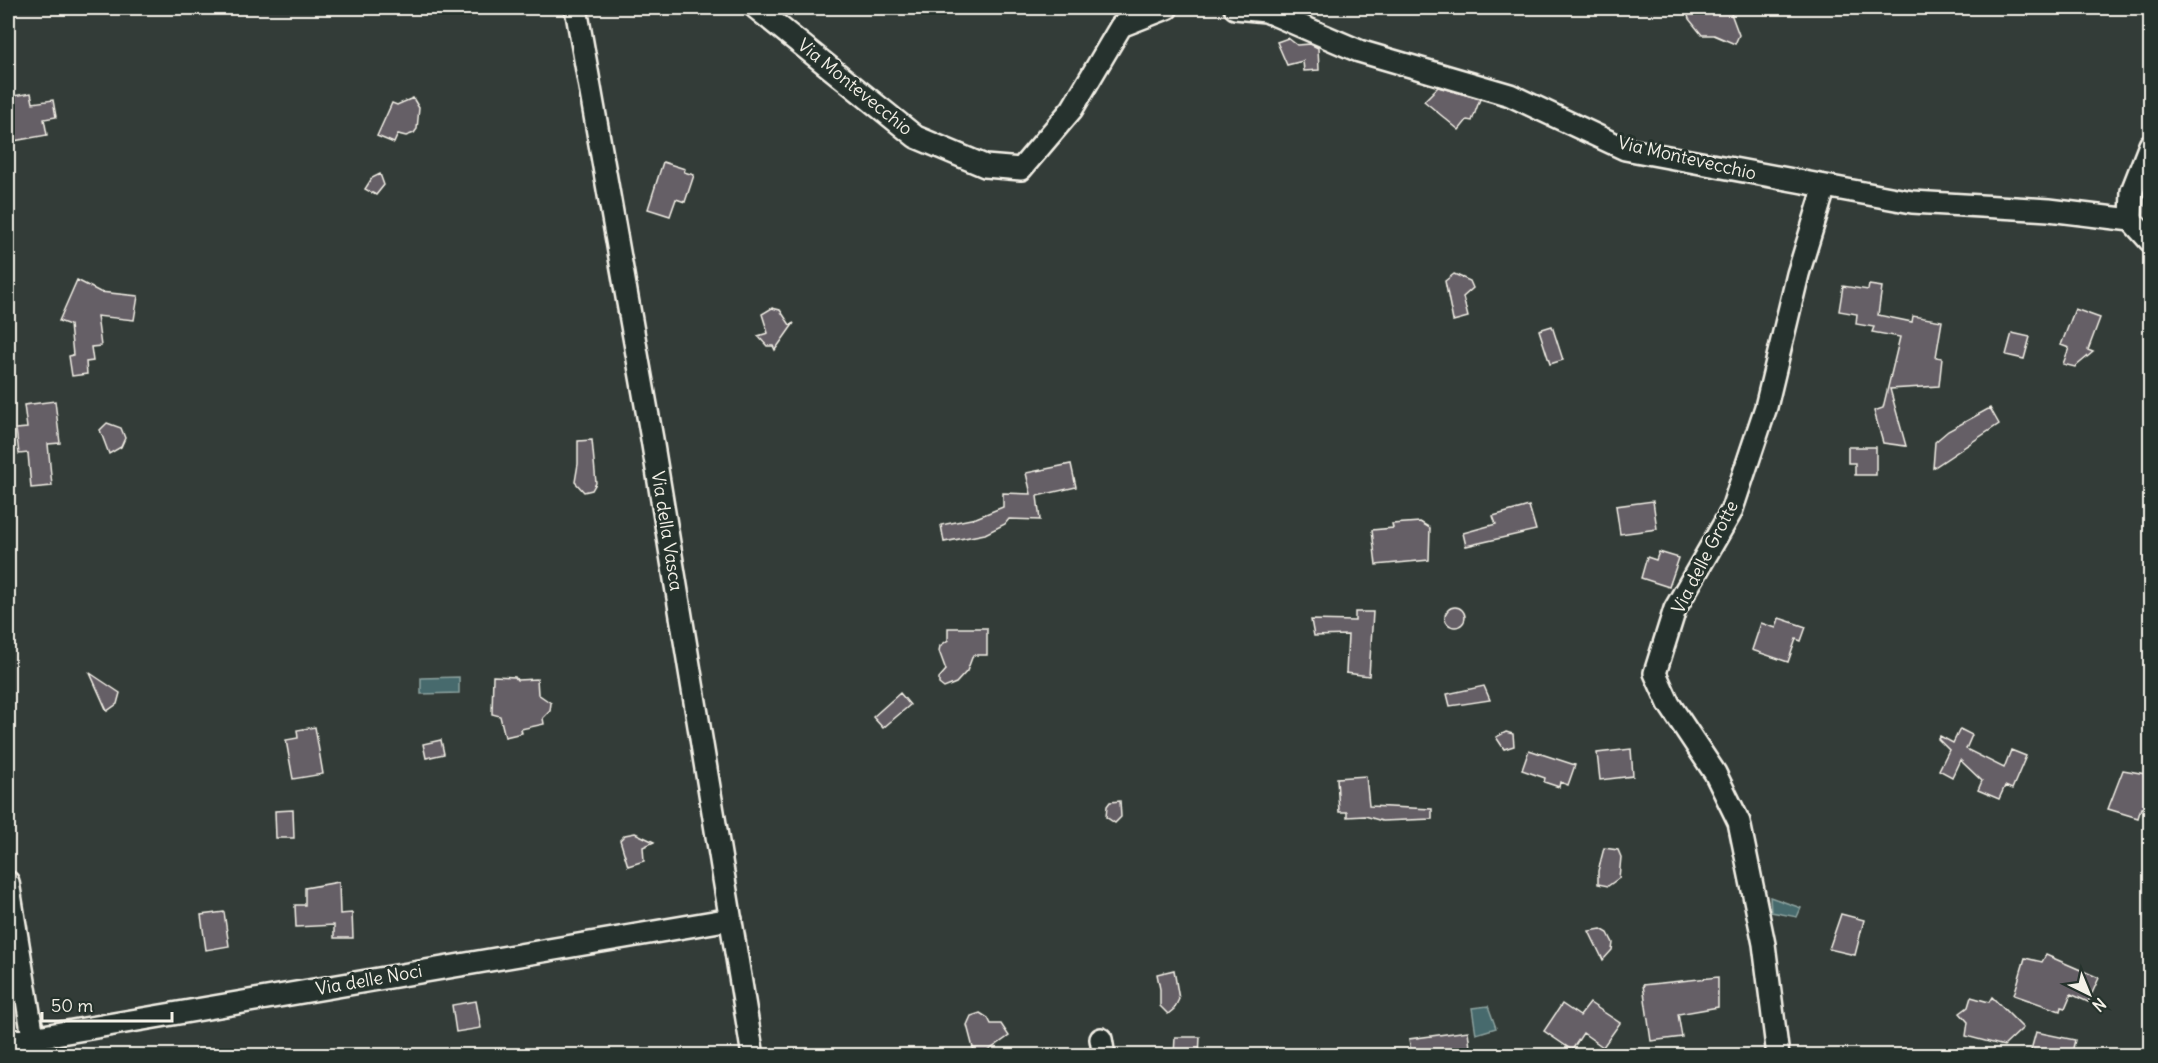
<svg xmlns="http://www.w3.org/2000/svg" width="2158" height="1063" viewBox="0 0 2158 1063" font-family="Delius,sans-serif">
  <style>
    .water { fill: #476b6d; stroke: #8ca19e; stroke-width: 1.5 }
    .building { fill: #655e66; stroke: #f4f1e8; stroke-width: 1.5 }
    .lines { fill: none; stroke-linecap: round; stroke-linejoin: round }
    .minor-casing { stroke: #f4f1e8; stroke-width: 26 }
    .minor { stroke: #26332d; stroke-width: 21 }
    .labels { text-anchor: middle; stroke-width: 6; stroke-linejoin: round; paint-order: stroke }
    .street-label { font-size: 18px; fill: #f4f1e8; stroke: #26332d }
  </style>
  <rect width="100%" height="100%" fill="#333c38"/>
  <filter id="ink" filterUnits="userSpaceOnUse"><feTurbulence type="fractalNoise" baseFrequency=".0167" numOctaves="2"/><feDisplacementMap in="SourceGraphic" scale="12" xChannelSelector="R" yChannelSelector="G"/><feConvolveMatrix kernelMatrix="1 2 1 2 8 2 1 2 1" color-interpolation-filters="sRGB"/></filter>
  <g filter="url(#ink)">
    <path class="water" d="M459 677V693L421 694V678Z
      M1770 897 1801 908 1797 917 1771 912Z
      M1488 1006 1496 1028 1476 1034 1472 1008Z"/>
    <path class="building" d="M1686 8H1729L1739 35 1735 44 1714 35H1702L1689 19Z
      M1288 38 1297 45 1310 44 1318 48 1319 70 1304 71 1303 61 1287 65 1277 42Z
      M1438 87 1480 99 1472 121 1467 120 1459 130 1424 101Z
      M31 93 33 103 53 100 56 117 44 119 47 135 8 142V97Z
      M413 98 419 108 417 129 414 133 406 136 398 134 394 143 377 136 392 103 397 105Z
      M663 162 685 169 684 172 694 175 685 202 676 199 670 216 648 209Z
      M380 174 384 185 376 195 365 189 372 178Z
      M1454 274 1470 281 1473 288 1463 297 1468 317 1453 321 1445 281Z
      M77 280 100 292 138 296 134 320 97 316 101 346 91 347 93 361 86 362 87 374 72 376 69 356 73 355 70 325 59 321Z
      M1869 285 1882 287 1878 315 1912 322 1913 316 1942 321 1936 357 1942 358 1939 386 1890 389 1906 446 1883 443 1874 411 1883 408 1900 337 1872 332 1874 327 1856 324 1857 314 1839 311 1843 286 1868 290Z
      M772 308 780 310 790 325 794 323 775 350 773 346H767L758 336 768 333 762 314Z
      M2075 309 2100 318 2088 350 2093 352 2075 367 2063 364 2069 348 2061 345Z
      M1552 326 1563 360 1550 364 1539 330Z
      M2012 333 2030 337 2024 359 2006 355Z
      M55 401 60 443 48 444 52 486 31 488 28 453 19 454 16 429 27 428 24 405Z
      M1990 408 1999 424 1933 468 1935 442 1948 431Z
      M107 423 121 428 125 438 121 447 109 454 100 430Z
      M592 440 596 483 592 490 584 492 575 482 578 464V441Z
      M1848 447H1876V475H1855V463H1848Z
      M1071 464 1076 487 1037 496 1040 520 1009 519 1005 524 985 534 944 542 941 525 976 518 1003 507V493L1031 494 1026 473Z
      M1653 501 1657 529 1620 534 1616 506Z
      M1529 506 1536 530 1466 546 1463 533 1496 524 1493 516Z
      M1420 522 1430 528 1429 560 1376 565 1372 530 1393 528 1392 524Z
      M1659 552 1679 558 1669 587 1641 578 1647 557 1656 560Z
      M1445 617a10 10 0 1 1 20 0a10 10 0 1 1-20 0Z
      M1355 612H1373L1369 676 1346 673 1348 635 1314 636 1311 620 1355 621Z
      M1779 618 1806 627 1801 641 1796 639 1788 662 1752 650 1761 623 1776 628Z
      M948 628H987V655H973L967 671 956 683 944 688 939 684V678L946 670 939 651 940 646 948 640Z
      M90 673 120 693 117 704 107 711Z
      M493 676 515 677 517 680 537 679 538 694 551 703 550 711 543 718 544 724 521 729 522 733 505 737 500 716 492 714Z
      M1484 686 1490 700 1450 706 1447 694Z
      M900 693 910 705 883 728 873 717Z
      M315 727 323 774 293 779 286 740 298 738 297 730Z
      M1960 729 1972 735 1966 749 2004 768 2011 750 2026 756 2012 789 2005 786 1999 799 1978 790 1982 781 1960 760 1952 777 1939 770 1949 750 1938 739 1940 736 1953 743Z
      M1506 732 1513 734 1514 746 1504 749 1496 737Z
      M441 740 444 754 426 758 423 744Z
      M1631 749 1633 776 1600 780 1597 753Z
      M1529 750 1575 765 1568 785 1560 782 1559 787 1544 782 1545 778 1522 770Z
      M2123 770 2151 775V812L2141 808 2138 818 2108 809Z
      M1366 776 1369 806 1432 809V819L1382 821 1365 816 1347 817V812H1339L1337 778Z
      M1120 801 1121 817 1115 823 1106 817 1107 806 1110 802Z
      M293 810 294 838H276L275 811Z
      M635 833 654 842 643 847 644 861 628 866 620 840 625 835Z
      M1604 848 1618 850 1621 857 1619 878 1608 886 1598 884V871Z
      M339 882 340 914 352 913 353 938H334V925L296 927 295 905H305V888Z
      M224 912 229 946 206 950 201 915Z
      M1841 914 1864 920 1855 955 1829 949Z
      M1601 929 1608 933 1613 943 1612 950 1603 960 1589 931Z
      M2046 955 2099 978 2088 1002 2071 994 2065 1008 2061 1007 2060 1011 2014 995 2025 958 2042 962Z
      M1174 970 1179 999 1174 1009 1168 1014 1160 1006V989L1157 974Z
      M1718 977V1007L1678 1014 1682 1037 1651 1041 1643 985Z
      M1971 997 1989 1002 1992 997 2023 1028 2004 1046 1966 1036 1968 1022 1960 1013 1968 1007Z
      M476 1001 481 1028 456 1032 452 1005Z
      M1590 1003 1620 1023 1603 1047 1583 1033 1572 1050 1544 1031 1562 1004 1580 1016Z
      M980 1013 988 1018 991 1024H1001L1009 1036 982 1055H978L973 1048 967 1025 971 1016Z
      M1468 1031 1471 1056H1412L1409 1039Z
      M2036 1032 2075 1040 2071 1056H2041L2042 1052 2031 1050Z
      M1175 1037H1200L1199 1056H1174Z"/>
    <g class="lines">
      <defs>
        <path id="minor" d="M576 8 652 439 753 1056
          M756 8 916 137 985 166 1021 169 1072 109 1121 26 1167 8
          M1235 8 1266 11 1359 51 1510 95 1625 149 1912 202 2049 210 2131 220 2150 241
          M2131 220 2132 191 2150 145
          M8 882 33 1037
          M1101 1039 1104 1056
          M8 1042 731 919
          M1778 1056 1764 944 1739 822 1715 773 1669 704 1655 673 1675 609 1731 512 1766 407 1798 274 1825 186"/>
      </defs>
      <use href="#minor" class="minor-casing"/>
      <use href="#minor" class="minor"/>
    </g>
  </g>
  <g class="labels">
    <g class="street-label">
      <text transform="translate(855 87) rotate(39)" y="6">Via Montevecchio</text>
      <text transform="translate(1687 158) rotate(13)" y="6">Via Montevecchio</text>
      <text transform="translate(667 531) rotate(81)" y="6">Via della Vasca</text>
      <text transform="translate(1705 557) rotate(-63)" y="6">Via delle Grotte</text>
      <text transform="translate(369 980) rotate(-10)" y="6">Via delle Noci</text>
    </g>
  </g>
  <rect width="2158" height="1063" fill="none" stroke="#26332d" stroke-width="30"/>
  <rect x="15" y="15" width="2128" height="1033" fill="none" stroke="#f4f1e8" stroke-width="2" filter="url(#ink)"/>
  <g transform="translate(2089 994) rotate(137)" stroke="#26332d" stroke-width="4.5" paint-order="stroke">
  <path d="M0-4.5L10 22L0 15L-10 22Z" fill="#f4f1e8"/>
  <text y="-9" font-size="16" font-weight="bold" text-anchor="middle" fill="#f4f1e8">N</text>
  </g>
  <path d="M42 1012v9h130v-9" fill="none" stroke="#f4f1e8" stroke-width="3"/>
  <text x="51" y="1012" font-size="18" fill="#f4f1e8" stroke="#26332d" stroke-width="4.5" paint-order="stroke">50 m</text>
</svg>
